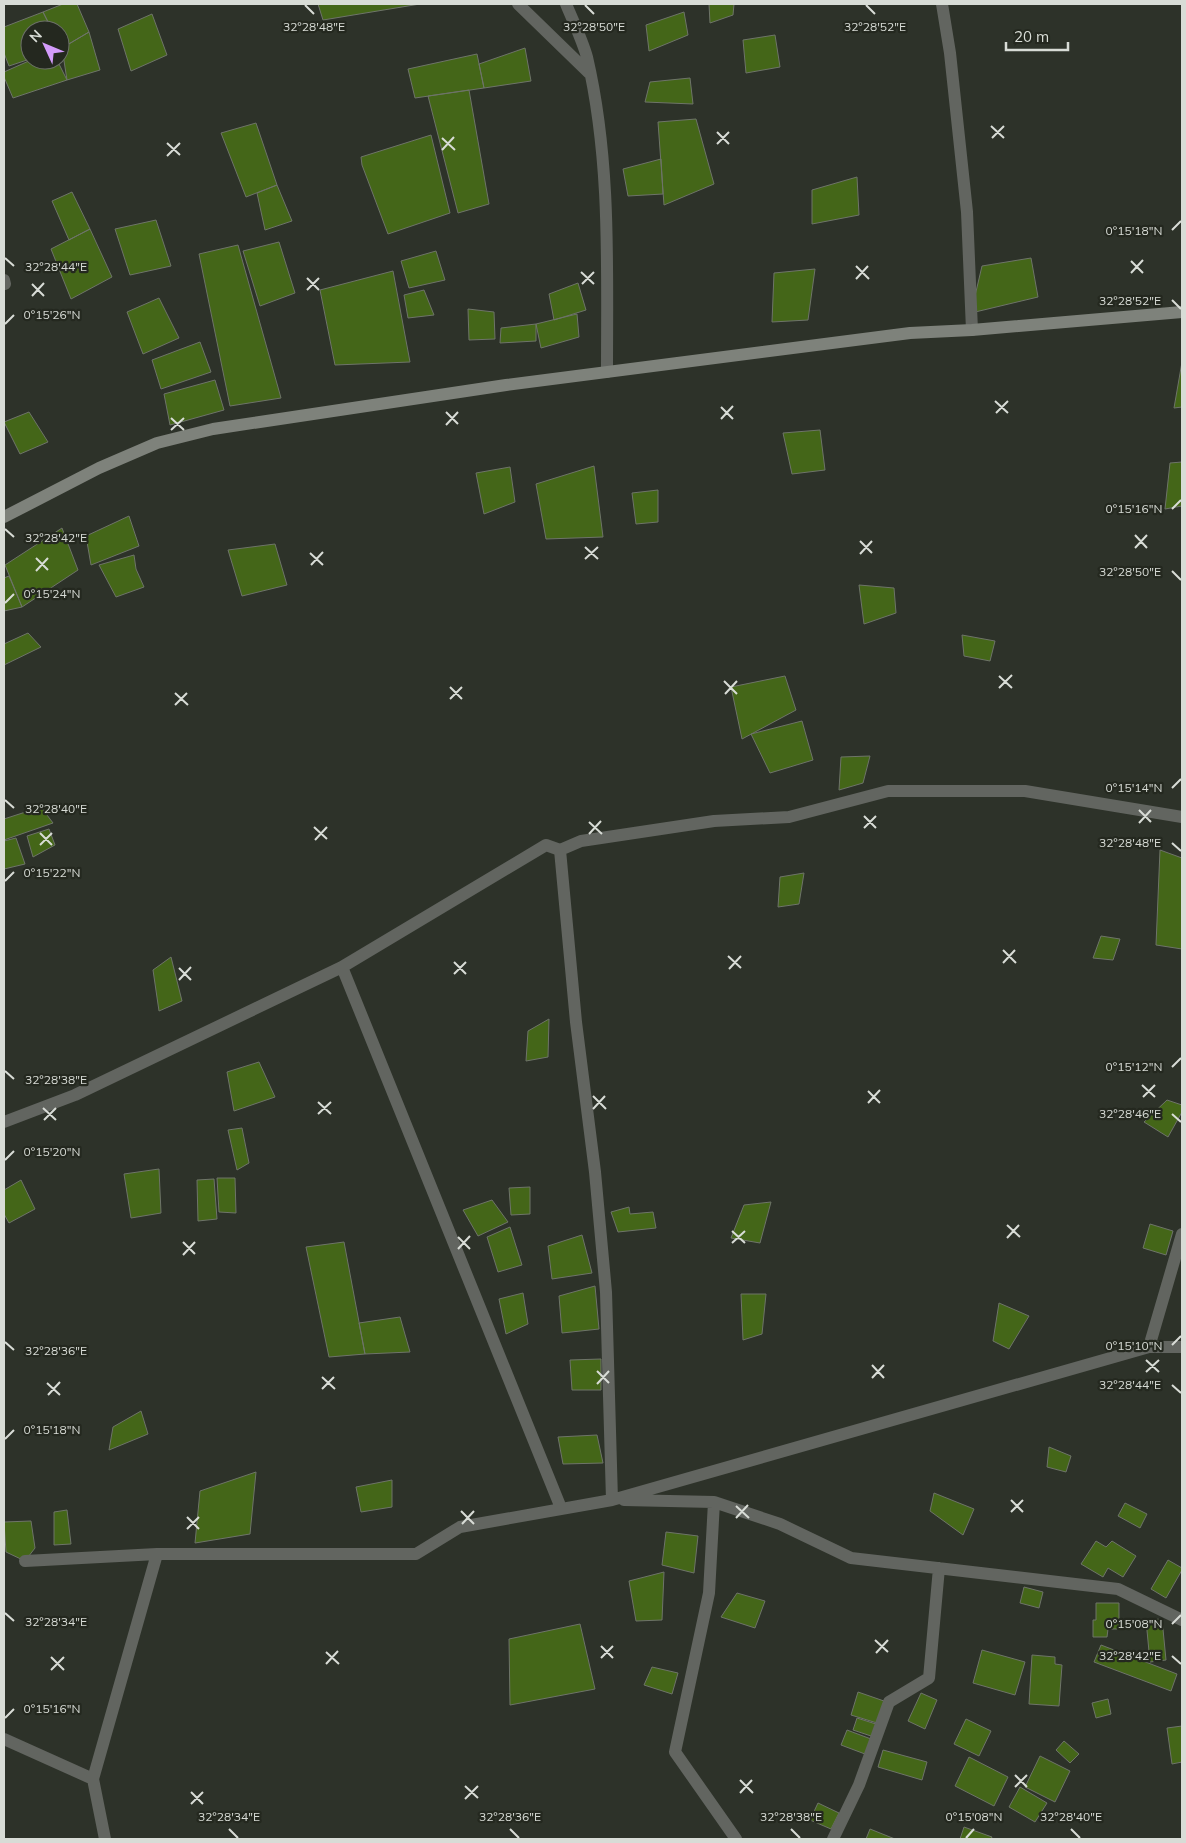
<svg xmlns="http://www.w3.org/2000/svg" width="1186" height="1843" viewBox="0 0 1186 1843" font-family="Mulish,sans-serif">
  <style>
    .building { fill: #446618; stroke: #6e7469 }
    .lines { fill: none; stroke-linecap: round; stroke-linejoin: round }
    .street { stroke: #626560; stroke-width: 12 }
    .secondary { stroke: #7e827b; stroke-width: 12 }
    .ticks { fill: none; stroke: #d8dcd6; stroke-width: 2 }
    .ticks-label { font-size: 12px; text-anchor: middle; fill: #d8dcd6; stroke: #24281f; stroke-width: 4.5; stroke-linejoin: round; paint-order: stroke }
  </style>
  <rect width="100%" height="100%" fill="#2d3229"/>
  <path class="building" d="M63 4H77L89 32 62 48 60 45V30H52L43 12Z
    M318 4H420L323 20Z
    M709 4H734L733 15 710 23Z
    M43 12 52 30H30V59L9 66 4 53V27Z
    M684 12 688 35 649 51 646 25Z
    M152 14 167 55 131 71 118 29Z
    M89 32 100 70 67 80 62 48Z
    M775 35 780 67 746 73 743 40Z
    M525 48 531 81 484 88 479 64Z
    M477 54 484 88 415 98 408 69Z
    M31 60H57L67 80 13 98 4 77V72Z
    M690 78 693 104 645 102 650 82Z
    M469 90 489 204 458 213 428 96Z
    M696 119 714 184 664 205 658 122Z
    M256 123 277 185 246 197 221 133Z
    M431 135 450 213 388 234 362 165 361 157Z
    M661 159 663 194 628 196 623 169Z
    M857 177 859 215 812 224V190Z
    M277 185 292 221 265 230 257 193Z
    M72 192 90 229 69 240 52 201Z
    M156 220 171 266 130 275 115 229Z
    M90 229 112 277 71 299 51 249Z
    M279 242 295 293 260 306 243 251Z
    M238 245 281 398 230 406 199 254Z
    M436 251 445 280 409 288 401 261Z
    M1031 258 1038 297 971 313 982 266Z
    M815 269 808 320 772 322 774 273Z
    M393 271 410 362 335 365 320 290Z
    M578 283 586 310 554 320 549 294Z
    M424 290 434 315 408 318 404 295Z
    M159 298 179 338 143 354 127 312Z
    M468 309 494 312 495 339 469 340Z
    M577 314 579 337 541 348 536 324Z
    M536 324V341L500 343 501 328Z
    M200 342 211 372 161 389 152 360Z
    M1182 362V407L1174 408Z
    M215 380 224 410 170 425 164 394Z
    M29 412 48 442 20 454 4 422Z
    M820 430 825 470 792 474 783 433Z
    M1182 462V506L1165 509 1170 463Z
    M594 466 603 537 546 539 536 484Z
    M510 467 515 502 484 514 476 473Z
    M658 490V522L636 524 632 493Z
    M129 516 139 546 91 565 86 536Z
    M62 528 78 570 22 607 5 565Z
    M275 544 287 585 242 596 228 550Z
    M134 555 136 569 144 587 116 597 99 565Z
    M9 576 22 607 4 611V578Z
    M859 585 894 588 896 613 864 624Z
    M28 633 41 647 4 665V644Z
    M962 635 995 641 990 661 964 656Z
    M785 676 796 710 742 739 731 687Z
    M802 721 813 760 770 773 751 734Z
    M870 756 863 783 839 790 841 757Z
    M41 807 53 823 4 840V819Z
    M49 829 55 845 33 857 27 836Z
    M16 838 25 864 4 869V841Z
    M1160 850 1182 858V949L1156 945Z
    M804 873 799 904 778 907 780 877Z
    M1101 936 1120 939 1113 960 1093 958Z
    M171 957 182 1001 159 1011 153 970Z
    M549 1019 548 1057 526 1061 528 1031Z
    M259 1062 275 1097 234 1111 227 1072Z
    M1167 1100 1182 1105V1112L1168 1137 1144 1122Z
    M242 1128 249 1163 237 1170 228 1130Z
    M159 1169 161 1213 131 1218 124 1174Z
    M217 1178H235L236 1213 219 1212Z
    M214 1179 217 1219 198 1221 197 1180Z
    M21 1180 35 1209 9 1223 4 1214V1190Z
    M530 1187V1214L511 1215 509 1188Z
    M492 1200 508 1222 478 1236 463 1210Z
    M771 1202 760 1243 731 1238 744 1205Z
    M629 1207 630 1214 653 1212 656 1228 618 1232 611 1212Z
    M1150 1224 1173 1231 1166 1255 1143 1248Z
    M510 1227 522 1265 498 1272 487 1237Z
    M582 1235 592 1273 552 1279 548 1246Z
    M344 1242 365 1354 329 1357 306 1247Z
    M595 1286 599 1329 562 1333 559 1296Z
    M523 1293 528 1324 506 1334 499 1299Z
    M741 1294H766L762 1334 743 1340Z
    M999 1303 1029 1316 1009 1349 993 1341Z
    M400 1317 410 1352 365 1354 359 1323Z
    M601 1359V1390H572L570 1360Z
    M141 1411 148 1434 109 1450 113 1427Z
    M597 1435 603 1463 563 1464 558 1437Z
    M1049 1447 1071 1456 1066 1472 1047 1467Z
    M256 1472 250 1534 195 1543 200 1491Z
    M392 1480V1507L361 1512 356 1487Z
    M934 1493 974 1509 963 1535 930 1511Z
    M1125 1503 1147 1514 1140 1528 1118 1516Z
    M67 1510 71 1544 54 1545V1512Z
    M31 1521 35 1548 25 1561 6 1552 4 1522Z
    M666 1532 698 1536 694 1573 662 1565Z
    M1096 1541 1106 1547 1112 1541 1136 1556 1123 1577 1108 1568 1103 1577 1081 1564Z
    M1168 1560 1182 1568V1570L1166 1598 1151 1589Z
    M664 1572 662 1620 636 1621 629 1581Z
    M1024 1587 1043 1592 1039 1608 1020 1603Z
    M737 1593 765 1601 755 1628 721 1617Z
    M1096 1603H1119V1629H1108L1107 1637H1093V1620H1096Z
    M1162 1619 1166 1660 1150 1662 1146 1620Z
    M580 1624 595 1689 510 1705 509 1639Z
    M1101 1645 1177 1674 1171 1691 1094 1662Z
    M982 1650 1025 1662 1015 1695 973 1683Z
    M1032 1655 1055 1657V1664L1062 1665 1059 1706 1029 1704Z
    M652 1667 678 1673 672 1694 644 1685Z
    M858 1692 884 1701 877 1723 851 1715Z
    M921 1693 937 1700 925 1729 908 1721Z
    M1108 1699 1111 1714 1096 1718 1092 1703Z
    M857 1718 879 1725 874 1737 853 1730Z
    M966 1719 991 1731 979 1756 954 1744Z
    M1182 1726V1762L1172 1764 1167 1728Z
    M847 1730 871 1739 865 1754 841 1745Z
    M1064 1741 1079 1754 1070 1763 1056 1750Z
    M883 1750 927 1762 922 1780 878 1767Z
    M1040 1756 1070 1771 1055 1802 1025 1787Z
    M969 1757 1008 1777 994 1806 955 1786Z
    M1020 1787 1047 1803 1035 1822 1009 1807Z
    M818 1803 839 1813 831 1829 810 1820Z
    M964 1827 992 1837 991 1839H960Z
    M870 1829 895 1839H866Z"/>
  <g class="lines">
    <path class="street" d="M518 4 589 73
      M566 4C573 21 582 39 587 57 611 160 607 267 607 372
      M942 4 950 53 967 212 972 330
      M4 280 5 284
      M560 850 576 1022 595 1172 606 1292 612 1500
      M342 967 561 1508
      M4 1122 75 1095 342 967 546 845 560 850 581 841 714 821 789 817 888 791H1025L1182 817
      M1149 1347 1182 1234
      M624 1500 714 1502 780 1524 851 1558 1118 1589 1182 1620
      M714 1502 709 1593 675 1752 736 1839
      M25 1561 157 1554
      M4 1739 93 1779 157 1554H416L460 1527 612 1500 1149 1347H1182
      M93 1779 105 1839
      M833 1839 859 1785 889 1702 929 1678 939 1568"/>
    <path class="secondary" d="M4 517 99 468 157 443 213 429 506 385 910 333 972 330 1182 312"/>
  </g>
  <path class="ticks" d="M305 5 314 14M585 5 594 14M866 5 875 14M991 126 1004 138M717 132 729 144M442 138 455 150M992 138 1004 126M167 143 180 155M717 144 729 132M442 150 454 137M167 156 180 143M1172 230 1181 221M5 258 14 266M1131 261 1143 273M856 266 869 279M581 272 594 284M1131 273 1143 260M307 278 319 290M856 279 868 266M32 284 44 296M582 284 594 272M307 290 319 278M32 296 44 283M1172 300 1181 309M5 324 14 315M995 401 1008 413M721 407 733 419M446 412 458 424M996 413 1008 401M171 418 184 430M721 419 733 406M446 425 458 412M171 430 184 418M1172 509 1181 500M5 529 14 537M1135 535 1147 548M860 541 872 553M585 547 598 559M1135 548 1147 535M310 553 323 565M860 554 872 541M36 558 48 570M585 559 598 547M311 565 323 552M36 571 48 558M1172 571 1181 580M5 603 14 594M999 676 1012 688M724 681 737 694M450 687 462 699M999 688 1012 675M175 693 188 705M725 694 737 681M450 699 462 687M175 705 187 693M1172 788 1181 779M5 800 14 808M1139 810 1151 822M864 816 876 828M589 822 602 834M1139 823 1151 810M314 827 327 839M864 828 876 816M40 833 52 845M589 834 601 821M315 840 327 827M1172 843 1181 851M40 845 52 833M5 881 14 872M1003 950 1016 963M728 956 741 968M454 962 466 974M1003 963 1015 950M179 968 191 980M729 969 741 956M454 974 466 962M179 980 191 967M1172 1067 1181 1058M5 1071 14 1079M1142 1085 1155 1097M868 1091 880 1103M593 1096 606 1109M1143 1097 1155 1085M318 1102 331 1114M868 1103 880 1090M43 1108 56 1120M593 1109 605 1096M318 1114 331 1102M1172 1114 1181 1122M44 1120 56 1108M5 1160 14 1151M1007 1225 1020 1237M732 1231 745 1243M458 1237 470 1249M1007 1238 1019 1225M183 1242 195 1254M732 1243 745 1231M458 1249 470 1236M183 1255 195 1242M5 1342 14 1350M1172 1345 1181 1336M1146 1360 1159 1372M872 1365 884 1378M597 1371 609 1383M1146 1372 1159 1360M322 1377 335 1389M872 1378 884 1365M47 1383 60 1395M597 1384 609 1371M1172 1385 1181 1393M322 1389 334 1377M48 1395 60 1382M5 1439 14 1430M1011 1500 1023 1512M736 1506 749 1518M461 1511 474 1524M1011 1512 1023 1500M187 1517 199 1529M736 1518 748 1505M462 1524 474 1511M187 1529 199 1517M5 1613 14 1621M1172 1624 1181 1615M875 1640 888 1652M601 1646 613 1658M326 1652 339 1664M876 1653 888 1640M1172 1656 1181 1664M51 1657 64 1670M601 1658 613 1646M326 1664 338 1651M51 1670 64 1657M5 1718 14 1709M1015 1775 1027 1787M740 1780 753 1793M465 1786 478 1798M1015 1787 1027 1775M191 1792 203 1804M740 1793 752 1780M465 1799 478 1786M191 1804 203 1792M229 1829 238 1838M510 1829 519 1838M791 1829 800 1838M1071 1829 1080 1838M966 1838 974 1829"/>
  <g class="ticks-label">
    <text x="314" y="31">32°28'48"E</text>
    <text x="594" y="31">32°28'50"E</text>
    <text x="875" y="31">32°28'52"E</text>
    <text x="1134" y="235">0°15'18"N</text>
    <text x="56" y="271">32°28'44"E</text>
    <text x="1130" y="305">32°28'52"E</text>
    <text x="52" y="319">0°15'26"N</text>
    <text x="1134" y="513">0°15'16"N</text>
    <text x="56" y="542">32°28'42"E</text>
    <text x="1130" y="576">32°28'50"E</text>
    <text x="52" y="598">0°15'24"N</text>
    <text x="1134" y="792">0°15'14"N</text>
    <text x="56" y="813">32°28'40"E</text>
    <text x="1130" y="847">32°28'48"E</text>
    <text x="52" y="877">0°15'22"N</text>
    <text x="1134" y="1071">0°15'12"N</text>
    <text x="56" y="1084">32°28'38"E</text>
    <text x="1130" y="1118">32°28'46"E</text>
    <text x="52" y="1156">0°15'20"N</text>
    <text x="1134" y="1350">0°15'10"N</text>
    <text x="56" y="1355">32°28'36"E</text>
    <text x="1130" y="1389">32°28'44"E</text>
    <text x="52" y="1434">0°15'18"N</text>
    <text x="56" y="1626">32°28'34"E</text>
    <text x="1134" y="1628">0°15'08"N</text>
    <text x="1130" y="1660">32°28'42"E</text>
    <text x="52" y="1713">0°15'16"N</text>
    <text x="974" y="1821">0°15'08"N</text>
    <text x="229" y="1821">32°28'34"E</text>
    <text x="510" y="1821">32°28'36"E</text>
    <text x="791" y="1821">32°28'38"E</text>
    <text x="1071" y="1821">32°28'40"E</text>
  </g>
  <rect width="1186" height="1843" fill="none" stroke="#d8dcd6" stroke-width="10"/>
  <g transform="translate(45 45) rotate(314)"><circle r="24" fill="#24281f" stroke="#6c7068"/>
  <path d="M0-4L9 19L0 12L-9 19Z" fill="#d49cfb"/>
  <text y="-8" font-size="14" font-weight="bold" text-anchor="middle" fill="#d8dcd6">N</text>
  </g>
  <path d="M1006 42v8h62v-8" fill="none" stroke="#d8dcd6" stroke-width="2.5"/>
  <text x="1014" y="42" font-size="15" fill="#d8dcd6" stroke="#24281f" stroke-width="4" paint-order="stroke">20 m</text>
</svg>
